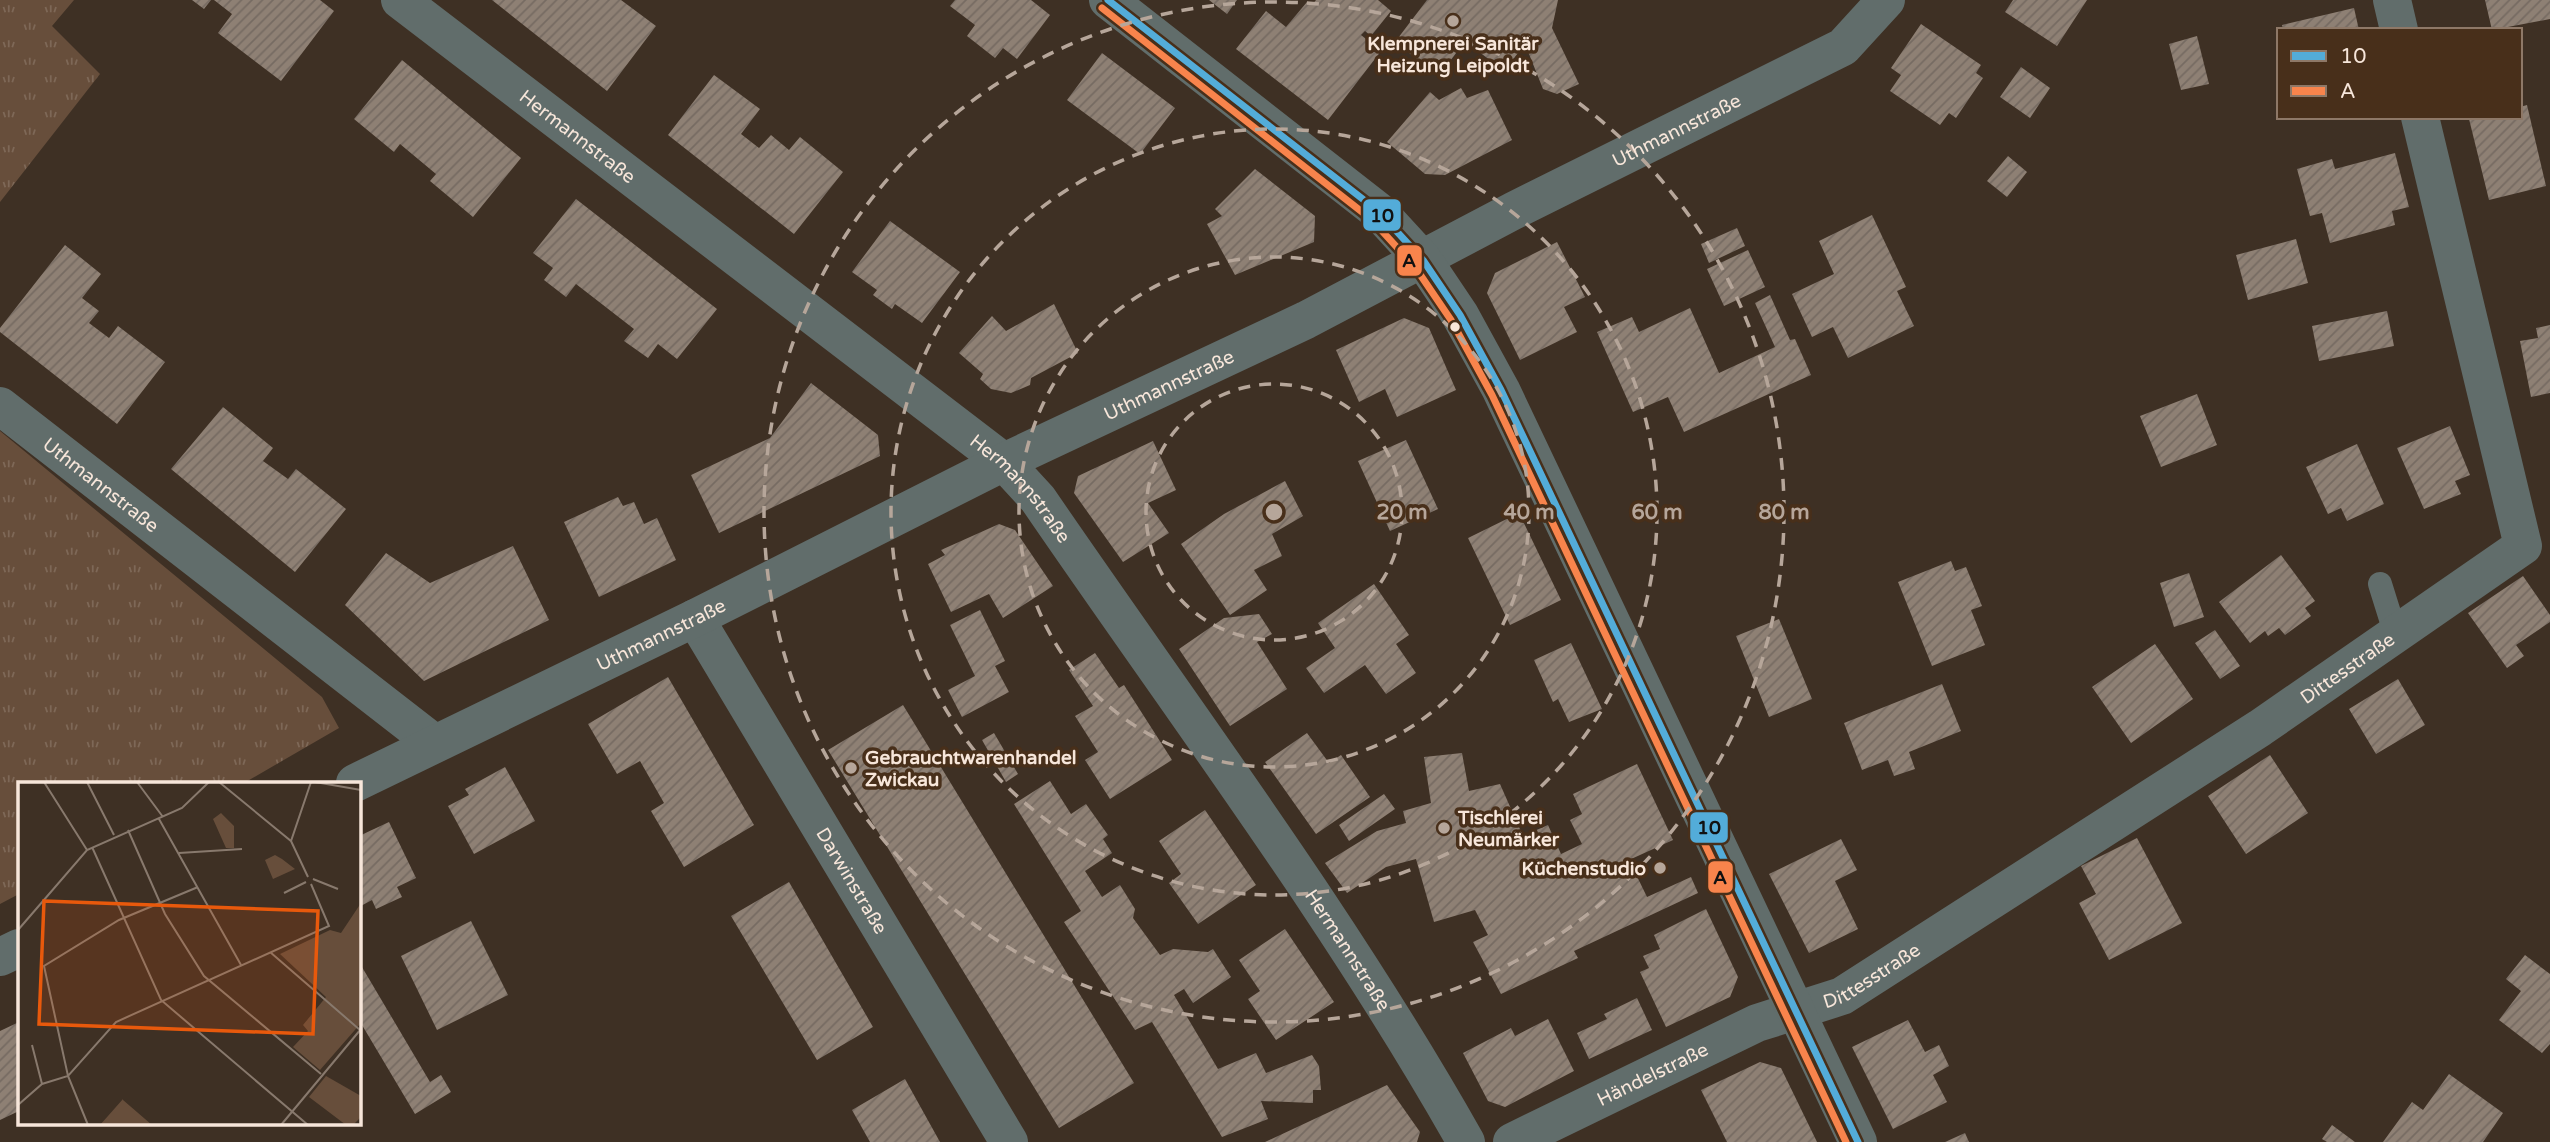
<svg xmlns="http://www.w3.org/2000/svg" width="2550" height="1142" viewBox="0 0 2550 1142" font-family="'Varela Round',sans-serif">
  <style>
    .grass { fill: url(#grass-tufts) }
    .building { fill: url(#building-hatch) }
    .lines { fill: none; stroke-linecap: round; stroke-linejoin: round }
    .service { stroke: #616d6b; stroke-width: 24 }
    .minor { stroke: #616d6b; stroke-width: 38 }
    .tertiary { stroke: #616d6b; stroke-width: 38 }
    .bus-1-casing { stroke: #482f1a; stroke-width: 12 }
    .bus-2-casing { stroke: #482f1a; stroke-width: 12 }
    .bus-1 { stroke: #53acd9; stroke-width: 7 }
    .bus-2 { stroke: #f8844c; stroke-width: 7 }
    .ring { fill: none; stroke: #b6a69a; stroke-width: 3.5; stroke-dasharray: 12 9 }
    .poi-dot { fill: #b6a69a; stroke: #482f1a; stroke-width: 2.5 }
    .bus-dot { fill: #f7e6da; stroke: #482f1a; stroke-width: 2.5 }
    .labels { text-anchor: middle; stroke-width: 7; stroke-linejoin: round; paint-order: stroke }
    .poi-label { font-size: 19px; font-weight: bold; fill: #f7e6da; stroke: #482f1a; text-anchor: start }
    .street-label { font-size: 19px; fill: #f7e6da; stroke: #482f1a }
    .inset-road { fill: none; stroke: #88796d; stroke-width: 2 }
    .view { fill: #e8590c; fill-opacity: 0.15; stroke: #e8590c; stroke-width: 3.5 }
    .inset-edge { fill: none; stroke: #f7e6da; stroke-width: 3.5 }
    .centre { fill: #b6a69a; stroke: #482f1a; stroke-width: 3.5 }
    .ring-label { font-size: 21px; text-anchor: middle; font-weight: bold; fill: #b6a69a; stroke: #482f1a; stroke-width: 7; stroke-linejoin: round; paint-order: stroke }
    .line-badge { stroke: #482f1a; stroke-width: 2.5 }
    .pale-badge-label { font-size: 19px; text-anchor: middle; font-weight: bold; fill: #111 }
  </style>
  <defs>
    <pattern id="grass-tufts" width="24" height="20" patternUnits="userSpaceOnUse" patternTransform="scale(1.75)"><rect width="24" height="20" fill="#674e3b"/><path d="M3 7l-1-3M5 7V3M7 7l1-3M15 17l-1-3M17 17v-4M19 17l1-3" fill="none" stroke="#7e6857"/></pattern>
    <pattern id="building-hatch" width="6" height="6" patternUnits="userSpaceOnUse" patternTransform="scale(1.75)"><rect width="6" height="6" fill="#8e8074"/><path d="M-1 1l2-2M0 6l6-6M5 7l2-2" fill="none" stroke="#766b62"/></pattern>
  </defs>
  <rect width="100%" height="100%" fill="#3e3024"/>
  <path class="grass" d="M0 0H74L52 26 100 74 0 202Z
    M0 431 322 697 339 728 244 783H19V894L0 904Z"/>
  <path class="building" d="M192 0H211L204 9Z
    M214 0H320L334 11 281 81 218 33 232 14Z
    M492 0H621L656 26 607 91Z
    M955 0H1031L1050 15 1017 59 1003 48 995 58 967 36 975 25 950 6Z
    M1209 0H1237L1227 14Z
    M1316 0H1378L1391 11 1371 36 1365 31 1361 35 1381 51 1328 120 1236 49 1266 11 1286 27 1307 2 1312 5Z
    M1427 0H1558L1552 28 1579 84 1557 94 1543 89 1525 44 1504 71 1465 41 1439 76 1395 42Z
    M2013 0H2087L2057 46 2005 12Z
    M2485 0H2550V19L2492 30Z
    M2354 8 2359 30H2283L2282 25Z
    M1921 24 1981 65 1976 73 1983 78 1956 118 1949 113 1940 125 1890 91 1901 75 1891 68Z
    M2197 36 2209 84 2181 90 2169 44Z
    M1102 53 1175 108 1140 154 1067 100Z
    M402 60 521 158 473 217 430 181 436 174 400 144 394 152 354 119Z
    M2021 67 2050 88 2030 118 2000 97Z
    M714 75 760 109 741 134 759 148 771 135 789 150 800 137 843 172 794 234 668 135Z
    M1461 88 1467 98 1488 90 1512 140 1445 175 1425 174 1387 142 1430 92 1439 100Z
    M2527 105 2546 186 2489 200 2469 119 2520 117V107Z
    M2395 153 2409 207 2392 211 2395 225 2330 243 2322 213 2310 216 2297 169 2332 159 2335 169Z
    M2008 156 2027 172 2007 197 1987 181Z
    M1255 169 1315 216 1314 242 1235 275 1207 224 1222 216 1215 209Z
    M576 199 717 309 677 359 658 344 648 358 624 341 634 329 576 284 566 297 544 280 553 268 533 253Z
    M1872 215 1906 287 1897 291 1914 326 1848 358 1833 327 1812 337 1792 294 1834 274 1819 241Z
    M890 221 960 272 922 323 895 304 892 309 873 295 877 290 852 272Z
    M1737 228 1745 246 1709 263 1701 244Z
    M2296 239 2308 283 2248 300 2236 255Z
    M1557 242 1585 297 1564 307 1577 332 1520 360 1487 293 1495 273Z
    M65 245 101 274 82 298 99 311 89 323 109 338 118 326 165 362 117 424 0 332V328Z
    M1748 250 1765 287 1724 306 1707 269Z
    M1770 295 1790 340 1795 339 1811 375 1684 432 1668 397 1633 412 1597 332 1632 317 1639 332 1690 308 1719 373 1775 347 1755 303Z
    M1054 304 1078 353 1031 378 1030 385 1011 393 991 389 980 379 983 374 959 353 992 316 1006 331Z
    M2387 311 2394 346 2319 361 2312 326Z
    M1404 318 1429 328 1456 390 1397 417 1385 389 1359 402 1336 350Z
    M2550 325V393L2531 397 2520 341 2538 338 2536 328Z
    M811 383 878 435 880 456 719 533 691 475 770 438Z
    M2197 394 2217 445 2161 467 2140 416Z
    M223 407 273 448 263 461 288 479 296 469 346 509 295 572 171 469Z
    M2450 426 2470 475 2455 481 2461 494 2424 509 2397 448Z
    M1406 440 1438 509 1390 531 1358 461Z
    M1153 441 1176 490 1148 503 1169 533 1123 562 1074 493 1078 476Z
    M2357 444 2384 504 2347 521 2341 508 2328 514 2306 467Z
    M1285 481 1303 516 1272 534 1282 556 1254 570 1267 590 1230 615 1181 544 1224 514Z
    M618 497 623 506 634 502 644 524 657 518 676 560 599 597 564 522Z
    M1519 513 1561 600 1510 625 1468 538Z
    M999 524 1015 530 1053 586 1003 618 989 594 951 612 928 564 945 555 941 550Z
    M513 546 549 620 424 681 345 605 386 553 430 583Z
    M2281 555 2315 601 2305 608 2311 616 2285 635 2279 628 2268 636 2265 631 2250 643 2219 602Z
    M1951 561 1955 571 1966 567 1982 606 1971 610 1985 645 1932 666 1898 582Z
    M2189 573 2204 617 2174 627 2160 583Z
    M2523 576 2550 615V622L2516 645 2524 656 2507 668 2468 613Z
    M1374 584 1409 635 1396 644 1416 673 1386 694 1365 665 1324 693 1306 668 1335 648 1318 623Z
    M980 610 1005 661 995 666 1009 692 962 717 948 690 975 676 950 625Z
    M1259 614 1272 634 1257 642 1287 689 1230 726 1179 649 1224 618Z
    M1779 619 1812 699 1769 717 1736 636Z
    M2215 630 2240 666 2220 679 2195 643Z
    M1571 643 1602 709 1569 722 1558 699 1553 702 1534 660Z
    M2155 644 2193 699 2131 743 2092 687Z
    M1095 653 1119 688 1124 685 1172 760 1110 799 1085 760 1098 752 1075 716 1093 706 1069 670Z
    M668 677 754 825 684 867 651 811 664 803 640 761 617 774 588 724Z
    M2398 679 2425 725 2376 754 2349 709Z
    M1942 684 1961 731 1909 752 1915 769 1894 776 1888 760 1862 770 1844 723Z
    M903 705 1134 1083 1059 1128 828 750Z
    M994 733 1018 774 1006 782 982 740Z
    M1307 733 1329 763 1341 755 1370 797 1316 834 1265 762Z
    M1462 753 1469 791 1500 784 1523 836 1548 825 1561 854 1582 844 1570 820 1582 814 1573 794 1637 764 1673 840 1629 860 1647 897 1691 877 1698 893 1574 951 1578 958 1501 994 1473 942 1488 935 1475 910 1434 922 1416 859 1386 867 1347 893 1325 863 1377 831 1406 823 1403 811 1431 803 1424 757Z
    M2270 755 2308 813 2246 854 2208 796Z
    M505 767 535 821 474 854 448 806 469 795 465 789Z
    M1050 781 1071 814 1086 804 1108 835 1103 839 1112 853 1085 871 1102 897 1120 885 1135 909 1133 918 1160 955 1173 949 1208 952 1213 949 1231 977 1193 1003 1184 989 1174 995 1218 1069 1256 1053 1266 1073 1312 1055 1319 1066 1321 1090H1313V1103L1261 1101 1268 1119 1222 1137 1152 1022 1135 1030 1064 922 1081 911 1014 804Z
    M1384 794 1395 809 1349 841 1339 825Z
    M1205 810 1256 885 1198 924 1169 883 1181 874 1159 841Z
    M389 822 416 878 397 887 402 897 376 909 372 900 359 907V836Z
    M2137 838 2182 923 2109 960 2079 903 2096 894 2081 866Z
    M1841 839 1857 870 1835 881 1858 929 1809 953 1769 874Z
    M789 882 873 1027 817 1060 731 916Z
    M1706 909 1738 977 1730 997 1666 1027 1640 972 1649 968 1643 956 1660 949 1654 935Z
    M471 921 508 995 437 1030 401 956Z
    M1285 929 1334 1002 1276 1040 1248 999 1260 991 1239 960Z
    M2525 955 2550 974V1044L2542 1053 2499 1020 2521 991 2506 979Z
    M359 962 430 1082 441 1075 451 1092 415 1114 359 1020Z
    M1637 998 1652 1030 1589 1059 1577 1033 1607 1019 1604 1014Z
    M1548 1019 1574 1071 1505 1107 1488 1101 1463 1053 1511 1028 1515 1036Z
    M1908 1020 1925 1052 1939 1045 1949 1066 1933 1075 1947 1102 1893 1129 1852 1047Z
    M19 1022V1111L0 1120V1031Z
    M1760 1062 1781 1068 1817 1142H1727L1701 1090Z
    M2449 1074 2503 1113 2483 1142H2383L2412 1102 2423 1110Z
    M905 1079 940 1142H870L852 1110Z
    M1387 1085 1420 1132 1417 1142H1265Z
    M2332 1125 2355 1142H2327L2322 1139Z
    M1965 1133 1969 1142H1945Z"/>
  <g class="lines">
    <path class="service" d="M2380 584 2395 632"/>
    <g class="minor">
      <path id="s1" d="M400 0 1004 462 1038 499C1183 711 1339 917 1466 1142"/>
      <path d="M2392 0 2399 30"/>
      <path id="s2" d="M0 406 434 743"/>
      <path id="s3" d="M695 618 1009 1142"/>
      <path id="s4" d="M355 783 695 618 1004 462 1306 320 1513 211 1843 47 1886 0"/>
      <path d="M0 957 19 948"/>
      <path id="s5" d="M1512 1142 1757 1023 1842 996 2260 728 2523 546 2420 117"/>
    </g>
    <path class="tertiary" d="M1108 0 1378 211 1423 260 1460 315 1501 390 1858 1142"/>
    <defs>
      <path id="bus-1" d="M1108 0 1378 211 1423 260 1460 315 1501 390 1858 1142"/>
      <path id="bus-2" d="M1102 8 1371 219 1415 267 1451 320 1492 395 1846 1142"/>
    </defs>
    <use href="#bus-1" class="bus-1-casing"/>
    <use href="#bus-2" class="bus-2-casing"/>
    <use href="#bus-1" class="bus-1"/>
    <use href="#bus-2" class="bus-2"/>
  </g>
  <g class="ring">
    <circle cx="1274" cy="512" r="128"/>
    <circle cx="1274" cy="512" r="255"/>
    <circle cx="1274" cy="512" r="383"/>
    <circle cx="1274" cy="512" r="510"/>
  </g>
  <g class="poi-dot">
    <circle cx="1453" cy="21" r="7"/>
    <circle cx="851" cy="768" r="7"/>
    <circle cx="1444" cy="828" r="7"/>
    <circle cx="1660" cy="868" r="7"/>
  </g>
  <circle class="bus-dot" cx="1455" cy="327" r="6"/>
  <g class="labels">
    <g class="poi-label">
      <text x="1453" y="50" text-anchor="middle">Klempnerei Sanitär<tspan x="1453" dy="22">Heizung Leipoldt</tspan></text>
      <text x="865" y="764">Gebrauchtwarenhandel<tspan x="865" dy="22">Zwickau</tspan></text>
      <text x="1458" y="824">Tischlerei<tspan x="1458" dy="22">Neumärker</tspan></text>
      <text x="1646" y="875" text-anchor="end">Küchenstudio</text>
    </g>
    <g class="street-label">
      <text dy="7" stroke="none"><textPath href="#s4" startOffset="1474">Uthmannstraße</textPath></text>
      <text dy="7" stroke="none"><textPath href="#s1" startOffset="224">Hermannstraße</textPath></text>
      <text dy="7" stroke="none"><textPath href="#s4" startOffset="906">Uthmannstraße</textPath></text>
      <text dy="7" stroke="none"><textPath href="#s2" startOffset="128">Uthmannstraße</textPath></text>
      <text dy="7" stroke="none"><textPath href="#s1" startOffset="791">Hermannstraße</textPath></text>
      <text dy="7" stroke="none"><textPath href="#s4" startOffset="340">Uthmannstraße</textPath></text>
      <text dy="7" stroke="none"><textPath href="#s5" startOffset="964">Dittesstraße</textPath></text>
      <text dy="7" stroke="none"><textPath href="#s3" startOffset="306">Darwinstraße</textPath></text>
      <text dy="7" stroke="none"><textPath href="#s1" startOffset="1358">Hermannstraße</textPath></text>
      <text dy="7" stroke="none"><textPath href="#s5" startOffset="397">Dittesstraße</textPath></text>
      <text dy="7" stroke="none"><textPath href="#s5" startOffset="156">Händelstraße</textPath></text>
    </g>
  </g>
  <g transform="translate(18 782)">
    <rect width="343" height="343" fill="#3e3024"/>
    <path d="M203 31 216 44V66H208L195 37ZM257 73 264 77 277 87 255 97 247 78ZM343 121V241L302 288 275 265 290 249 285 243 308 215 262 172 312 148 323 151ZM308 294 343 314V335L335 343H328L291 315Z" fill="#674e3b"/>
    <path d="M105 317V318L134 343H82Z" fill="#674e3b"/>
    <path class="inset-road" d="M26 0 69 68M69 0 96 53M119 0 145 35M201 0 273 59 293 0M297 0 343 8M141 37 223 183M110 48 147 132 186 194 303 292M273 59 290 95M74 65 143 218 290 343M161 71 224 67M295 97 320 107M266 111 288 100M0 148 69 68 164 26 191 0M252 170 342 248M14 263 24 302M0 323 24 302 50 294 98 240 311 144 293 102M70 343 50 294 26 184 101 138 180 105M263 343 343 247"/>
    <path class="view" d="M26 119 300 129 295 252 21 242Z"/>
    <rect width="343" height="343" class="inset-edge"/>
  </g>
  <circle cx="1274" cy="512" r="10" class="centre"/>
  <g class="ring-label">
    <text x="1402" y="519">20 m</text>
    <text x="1529" y="519">40 m</text>
    <text x="1657" y="519">60 m</text>
    <text x="1784" y="519">80 m</text>
  </g>
  <g class="line-badge">
    <rect x="1362" y="198" width="40" height="34" rx="7" fill="#53acd9"/>
    <rect x="1396" y="244" width="27" height="33" rx="7" fill="#f8844c"/>
    <rect x="1689" y="811" width="40" height="33" rx="7" fill="#53acd9"/>
    <rect x="1707" y="860" width="27" height="34" rx="7" fill="#f8844c"/>
  </g>
  <g class="pale-badge-label">
    <text x="1382" y="222">10</text>
    <text x="1409" y="267">A</text>
    <text x="1709" y="834">10</text>
    <text x="1720" y="884">A</text>
  </g>
  <rect x="2277" y="28" width="245" height="91" fill="#482f1a" stroke="#8e7867" stroke-width="2"/>
  <rect x="2291" y="51" width="35" height="10" fill="#53acd9" stroke="#8e7867" stroke-width="2"/>
  <text x="2340" y="63" font-size="21" fill="#f7e6da">10</text>
  <rect x="2291" y="86" width="35" height="10" fill="#f8844c" stroke="#8e7867" stroke-width="2"/>
  <text x="2340" y="98" font-size="21" fill="#f7e6da">A</text>
</svg>
